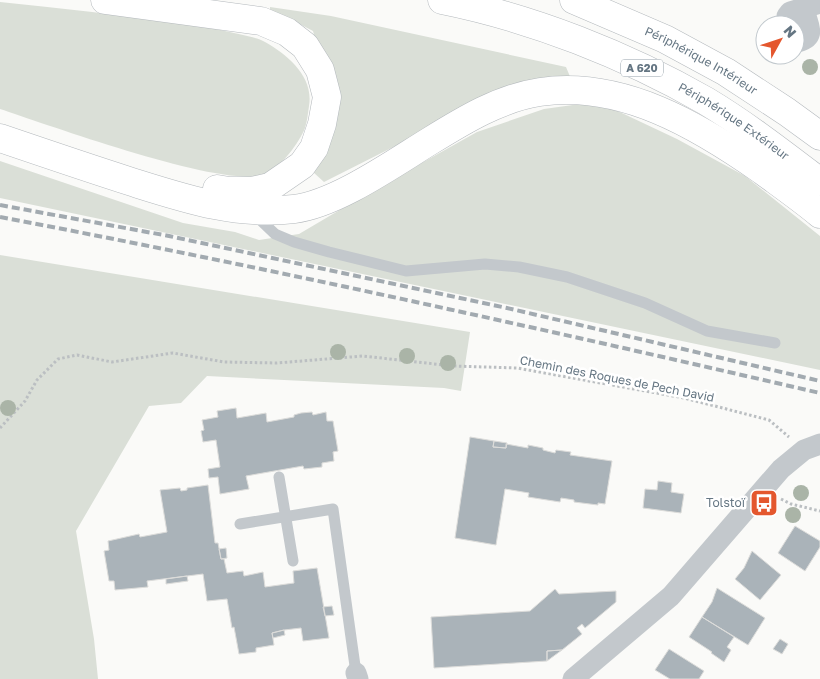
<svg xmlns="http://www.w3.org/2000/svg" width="820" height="679" viewBox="0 0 820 679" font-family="'Golos Text',sans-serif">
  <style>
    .green { fill: #dadfd7 }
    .building { fill: #aab3b9; stroke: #dcdcda }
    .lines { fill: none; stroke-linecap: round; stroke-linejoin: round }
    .motorway-casing { stroke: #b4b9bd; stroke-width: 29 }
    .path { stroke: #bbbfc2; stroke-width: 3; stroke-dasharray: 2.5 2.5; stroke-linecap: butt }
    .service { stroke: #c3c8cc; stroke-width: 11 }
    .minor { stroke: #c3c8cc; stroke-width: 21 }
    .motorway { stroke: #fff; stroke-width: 28 }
    .rail { stroke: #a2aab0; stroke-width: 4; stroke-dasharray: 8 4; stroke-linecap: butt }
    .tree { fill: #aab4a7 }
    .labels { text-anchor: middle; stroke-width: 5; stroke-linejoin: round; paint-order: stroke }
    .shield { fill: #fff; stroke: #939fa8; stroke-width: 1 }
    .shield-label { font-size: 11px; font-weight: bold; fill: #657683 }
    .street-label { font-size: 12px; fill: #657683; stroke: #fff }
    .poi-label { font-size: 12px; fill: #657683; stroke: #fff; text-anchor: end }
  </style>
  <rect width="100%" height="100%" fill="#fafaf8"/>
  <path class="green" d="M0 2C60 8 120 15 180 23 202 26 222 30 243 35 250 37 259 38 265 42 288 55 314 77 309 106 308 113 307 122 305 128 299 143 281 167 266 174 229 191 46 124 0 109Z
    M270 7 331 16 566 67 571 79 421 133 324 182 313 172C334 134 348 104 330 61 326 50 315 43 313 31L292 20 270 11Z
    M580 104 607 106 677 139 745 176 820 236V370L0 198V161L183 223 235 232 259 240 299 234 377 188 477 132 544 109Z
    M0 255 470 332 461 391 444 388 207 376 181 403 149 406 76 531 94 639 98 679H0Z"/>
  <path class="building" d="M236 408 237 418 266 413 267 422 294 417V415L301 413 312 412 313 415 326 412 327 421H333L338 451 333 452 334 461 322 463V467L304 469 303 466 246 476 249 489 220 494 218 477 209 478 208 469 220 467 216 440 203 442 201 431 204 430 202 420 218 417 217 411Z
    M470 437 494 441 493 447 506 448V444L528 448V445L543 448V450L555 453 556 450 571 452 570 455 612 461 605 504 598 503V505L574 502V500L561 498 560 502 528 497 529 493 505 489 496 545 455 538Z
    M494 441 507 443 506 448 493 447Z
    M658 481 672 483 671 492 684 494 681 513 643 508 645 489 657 490Z
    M208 485 215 543H218L221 559H224L227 573 243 571 244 576 263 572 265 587 294 583 293 571 317 568 329 638 303 641 301 628 284 630 272 633 274 645 256 648V652L239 654 234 627 232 628 227 599 207 601 203 574 147 581 148 587 115 590 114 581H109L104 551 109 550 108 541 139 534 140 537 167 532 160 490 180 488 181 491 187 490V488Z
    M795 526 820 541V547L805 571 778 553Z
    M226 548 227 558 221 559 219 549Z
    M752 551 781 575 760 600 735 579 744 568Z
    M187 576 188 581 166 584V579Z
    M717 588 765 618 748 645 702 617 712 602Z
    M555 589 559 594 616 591V602L585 628 582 624 577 628 582 634 562 650 547 651V661L434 668 431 617 530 611Z
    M332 606 334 615 325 616 323 607Z
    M702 617 734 637 727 647 731 650 724 662 711 653 712 652 689 637Z
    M284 630 285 635 273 638 272 633Z
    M780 639 788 644 782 654 773 649Z
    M669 649 704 671 699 679H670L655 670Z
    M562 650 547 661V651Z"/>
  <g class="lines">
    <defs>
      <g id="motorway">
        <path d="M105 0 261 21 287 32 305 46 320 70 327 97 322 124 314 148 302 165 270 187 252 191H229L217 189"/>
        <path id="s1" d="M442 0C532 18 626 55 706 101 746 125 783 154 820 182"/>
        <path id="s2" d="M574 0 665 39 726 72 787 112 820 136"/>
        <path d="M0 138C44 153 88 168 132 182 186 199 237 216 294 209 336 204 394 163 430 141 464 120 500 98 540 92 622 80 699 126 763 171 782 185 802 199 820 214"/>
      </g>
    </defs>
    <use href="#motorway" class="motorway-casing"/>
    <path class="path" d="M0 428 25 401 37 380 58 359 77 355 112 362 173 353 224 362 277 363 363 356 453 366 517 368 684 398 769 420 789 437
      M781 499 791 504 820 511"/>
    <path class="service" d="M254 214 275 234 294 242 329 252 406 271 485 264 519 267 567 277 645 303 707 331 775 343
      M279 477 293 561
      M240 524 333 509 356 673"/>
    <path class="minor" d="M787 25V16L790 12 817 4
      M795 40 798 42C816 37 809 27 805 13L809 7
      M356 673 358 679
      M573 679 671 596 781 469 804 450 820 444"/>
    <use href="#motorway" class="motorway"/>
    <path class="rail" d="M0 205 169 236 507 308 820 381
      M0 217C275 269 547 330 820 393"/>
  </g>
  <g class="tree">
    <circle cx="810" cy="67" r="8"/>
    <circle cx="338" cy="352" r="8"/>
    <circle cx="407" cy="356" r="8"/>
    <circle cx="448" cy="363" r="8"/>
    <circle cx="8" cy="408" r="8"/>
    <circle cx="801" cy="493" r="8"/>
    <circle cx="793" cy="515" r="8"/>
  </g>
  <defs>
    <symbol id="bus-square" viewBox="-11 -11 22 22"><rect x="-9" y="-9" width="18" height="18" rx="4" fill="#e4572e" stroke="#fff"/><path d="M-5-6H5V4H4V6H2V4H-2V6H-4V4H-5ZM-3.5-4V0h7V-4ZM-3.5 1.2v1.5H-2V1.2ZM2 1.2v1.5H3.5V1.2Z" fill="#fff"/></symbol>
  </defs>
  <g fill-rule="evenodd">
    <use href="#bus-square" x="748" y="487" width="32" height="32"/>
  </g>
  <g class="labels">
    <rect class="shield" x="621" y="59.5" width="42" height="17" rx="4"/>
    <g class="shield-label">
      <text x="642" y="72">A 620</text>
    </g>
    <g class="street-label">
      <text dy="4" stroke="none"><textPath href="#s2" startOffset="141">Périphérique Intérieur</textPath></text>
      <text dy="4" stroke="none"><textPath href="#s1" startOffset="318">Périphérique Extérieur</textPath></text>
      <text transform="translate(617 379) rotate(11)" y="4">Chemin des Roques de Pech David</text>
    </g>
    <g class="poi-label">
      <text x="745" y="507">Tolstoï</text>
    </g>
  </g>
  <g transform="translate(780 40) rotate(50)"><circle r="24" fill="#ffffff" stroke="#c1c8cd"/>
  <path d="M0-4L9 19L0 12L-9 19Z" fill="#e4572e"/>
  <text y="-8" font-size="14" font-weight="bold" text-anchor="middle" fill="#657683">N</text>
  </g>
</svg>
